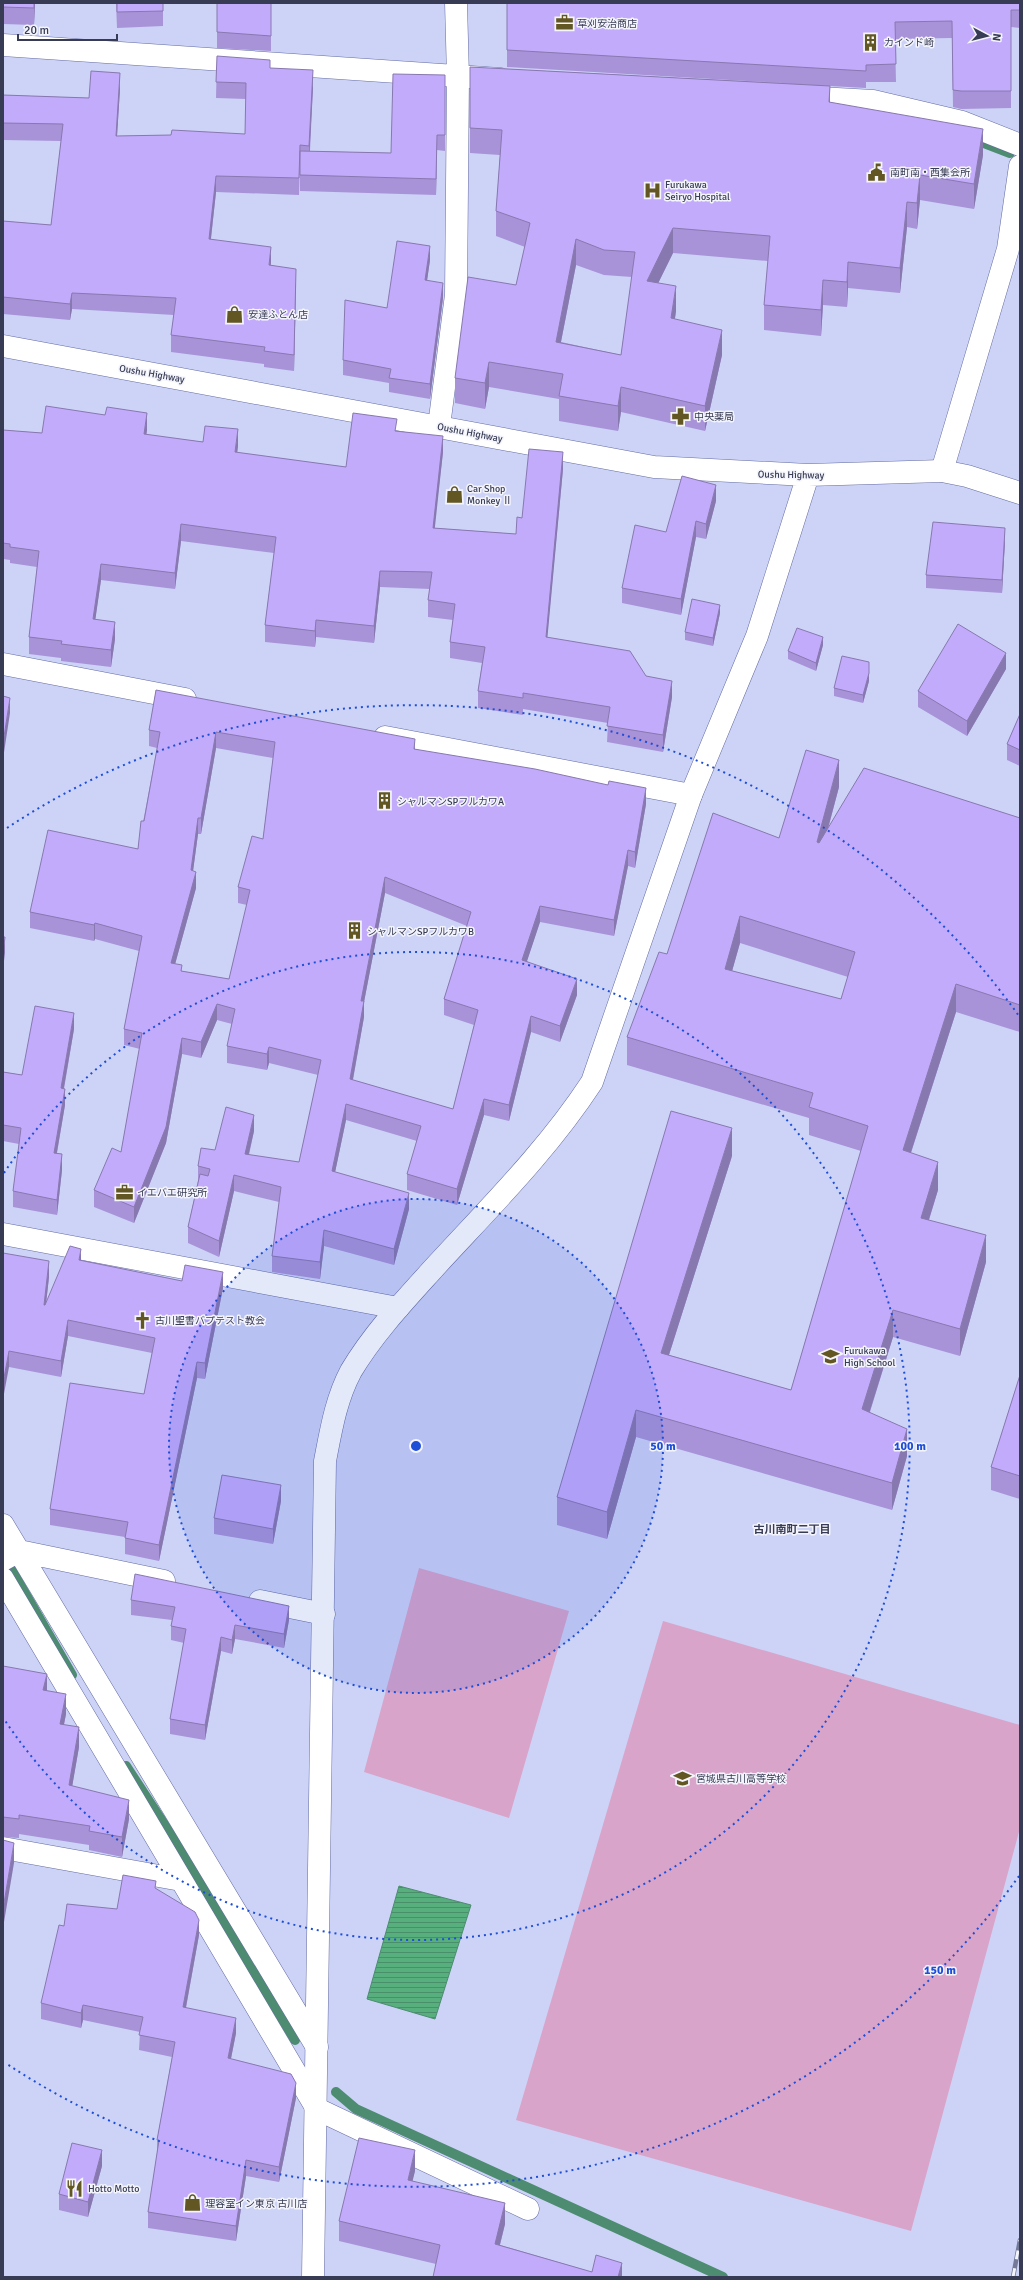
<svg xmlns="http://www.w3.org/2000/svg" width="1023" height="2280" viewBox="0 0 1023 2280" font-family="Signika,'Noto Sans JP',sans-serif">
  <style>
    .pitch { fill: #d9a4ca }
    .water { fill: url(#water-rules); stroke: #4d8c71 }
    .lines { fill: none; stroke-linecap: round; stroke-linejoin: round }
    .stream { stroke: #4d8c71; stroke-width: 10 }
    .street-casing { stroke: #656ca2; stroke-width: 23 }
    .secondary-casing { stroke: #656ca2; stroke-width: 23 }
    .street { stroke: #fff; stroke-width: 22 }
    .secondary { stroke: #fff; stroke-width: 22 }
    .rail-casing { stroke: #737996; stroke-width: 4.5 }
    .rail { stroke: #f4f5fc; stroke-width: 3; stroke-dasharray: 9; stroke-linecap: butt }
    .wall { fill: #a893d8; fill-rule: evenodd }
    .shaded-wall { fill: #8878b0 }
    .building { fill: #c3abfb; stroke: #8878b0; fill-rule: evenodd }
    .ring { fill: none; stroke: #1d4ed8; stroke-width: 2; stroke-dasharray: 2 4 }
    .labels { text-anchor: middle; stroke-width: 3; stroke-linejoin: round; paint-order: stroke }
    .poi-label { font-size: 10px; fill: #373b53; stroke: #f4f5fc; text-anchor: start }
    .street-label { font-size: 10px; fill: #373b53; stroke: #f4f5fc }
    .neighbourhood-label { font-size: 11px; font-weight: bold; fill: #373b53; stroke: #f4f5fc }
    .centre { fill: #1d4ed8; stroke: #f4f5fc; stroke-width: 2 }
    .ring-label { font-size: 12px; text-anchor: middle; font-weight: bold; fill: #1d4ed8; stroke: #f4f5fc; stroke-width: 3; stroke-linejoin: round; paint-order: stroke }
  </style>
  <defs>
    <pattern id="water-rules" width="6" height="5" patternUnits="userSpaceOnUse"><rect width="6" height="5" fill="#57af7e"/><path d="M0 2.5h6" fill="none" stroke="#49906a"/></pattern>
  </defs>
  <rect width="100%" height="100%" fill="#ccd3f7"/>
  <path class="pitch" d="M419 1568 569 1611 509 1818 364 1772Z
    M663 1621 1020 1725V1828L911 2231 516 2120Z"/>
  <path class="water" d="M399 1886 471 1905 435 2019 367 1999Z"/>
  <g class="lines">
    <path class="stream" d="M971 138 1010 153
      M4 1557 72 1675
      M126 1766 175 1841 295 2040
      M336 2092 356 2109 723 2277"/>
    <defs>
      <path id="street" d="M3 45 500 79
        M800 97 873 101 962 122 1020 145
        M439 426 456 295 458 77 456 3
        M942 471 1008 249 1020 166
        M3 664 185 699
        M385 737 691 795
        M3 1234 398 1308
        M3 1525 317 2047
        M3 1560 19 1551 164 1581
        M3 1579 317 2109 528 2209
        M260 1601 324 1614
        M3 1848 181 1880"/>
      <path id="secondary" d="M3 346 654 467 808 475 942 471 967 476 1020 493
        M313 2277 325 1461C331 1430 336 1399 351 1371 373 1334 404 1301 433 1269 488 1209 547 1151 592 1082L691 795 757 636 808 475"/>
    </defs>
    <use href="#street" class="street-casing"/>
    <use href="#secondary" class="secondary-casing"/>
    <use href="#street" class="street"/>
    <use href="#secondary" class="secondary"/>
    <defs>
      <path id="rail" d="M1013 2277 1020 2240"/>
    </defs>
    <use href="#rail" class="rail-casing"/>
    <use href="#rail" class="rail"/>
  </g>
  <path class="wall" d="M3 3H35L34 25 3 24Z
    M116 3H163V26L117 28Z
    M217 3H271V51L217 48Z
    M507 3H1020V28L1011 27V108L961 109 953 107 952 38 895 39 896 82H866V88L830 86V102L983 155 974 209 920 200 917 229 907 227 900 293 848 288 847 307 823 305 821 336 764 330V305L768 261 673 253 658 283 676 311 675 319 722 355 705 431 621 412 618 431 559 421V399L489 387 485 409 455 403V378L516 285 525 247 496 236V211L500 155 470 153V67L799 84 507 67ZM576 265 604 275 632 277 621 355 561 342Z
    M217 56 270 68 313 87 310 151 391 153 445 75V151L437 150 436 195 300 191V162L299 195 216 192 211 239 271 265 296 285 294 371 264 367V364L171 352V335L174 315 72 309 70 320 3 314V221L51 225 61 141 3 140V95L89 98 120 89 117 136 245 134 246 99 216 98Z
    M430 260 427 280 443 298 430 399 389 392V383L343 375V360L387 308Z
    M3 430 42 433 147 430 146 435 238 446 237 453 346 467 397 431 443 452 434 528 516 534 522 518 563 469 547 637 646 676 672 697 663 752 607 742 608 723 523 709V715L478 708V691L482 663 450 658V642L453 620 428 617V600L430 589 380 587 374 643 316 637 315 647 265 642V625L274 553 181 541 175 589 101 580 95 620 115 639 111 667 61 661V658L29 654V637L37 567 10 563V560L3 559Z
    M716 501 706 539 696 537 681 615 622 603V588L666 532Z
    M1005 541 1002 593 926 588V575Z
    M720 613 713 646 685 640V632Z
    M823 645 816 671 788 659V651Z
    M1006 669 967 736 918 707V691Z
    M869 681 863 703 834 696V688Z
    M156 690 415 749 646 804 635 868 628 866 614 936 540 922 527 961 577 995 560 1042 531 1032 509 1121 484 1115 457 1205 407 1190V1174L417 1141 346 1120 335 1172 409 1209 394 1265 324 1246 320 1279 272 1272V1256L279 1202 234 1191 219 1257 188 1243V1227L198 1181V1166L215 1150 254 1131 249 1155 299 1162 318 1075 269 1063 267 1070 227 1063V1046L232 1024 217 1020 201 1058 182 1054 166 1143 134 1223 94 1207V1190L121 1152 140 1049 124 1045V1029L139 951 95 939 94 941 30 928V912L138 849 157 748 149 746V730ZM216 748 273 758 263 839 238 887V903L247 905 229 979 182 971 175 964 196 888 193 871 198 834H201ZM385 893 467 926 444 999V1015L474 1025 453 1109 353 1080 364 1017V1002Z
    M1020 714V766L1007 760V744Z
    M839 787 828 829 1020 818V1032L956 1012 911 1153 938 1190 929 1220 986 1262 960 1356 893 1337 870 1412 907 1456 892 1510 636 1437 607 1539 557 1525V1497L732 1156 669 1355 791 1390 861 1151 809 1135V1118L627 1065V1037L667 954 779 838ZM740 943 848 977 841 999 732 971Z
    M74 1029 64 1089 65 1105 57 1153 62 1170 57 1215 13 1207V1191L19 1144 3 1141V1072L22 1075Z
    M3 1253 49 1277 46 1304 81 1261 182 1281 223 1288 205 1379 197 1378 159 1561 125 1554V1537L50 1525V1509L144 1394 152 1353 68 1336 61 1377 9 1367Z
    M1020 1375V1499L991 1490V1467Z
    M281 1501 273 1544 214 1534V1518Z
    M131 1600 289 1620 284 1648 235 1639 232 1654 221 1651 205 1740 170 1734V1719L184 1643 171 1640V1626L172 1620 131 1615Z
    M3 1666 47 1691 66 1714 64 1725 79 1747 72 1786 129 1819 122 1857 89 1850V1845L19 1834V1838L3 1837Z
    M156 1889 199 1935 186 2008 236 2033 231 2059 296 2098 279 2182 246 2176 236 2241 148 2228V2212L157 2155V2140L172 2057 139 2050 140 2032 83 2020 81 2028 41 2019V2003L64 1926 117 1909Z
    M102 2166 88 2217 59 2210V2194Z
    M415 2171 412 2181 505 2224 500 2245 592 2272 622 2277 436 2264 339 2241V2221Z"/>
  <path class="shaded-wall" d="M34 3H35L34 25Z
    M313 70V87L309 162V146Z
    M120 73V89L116 152V136Z
    M830 86V111L829 102Z
    M983 129V155L974 209V184Z
    M437 135V150L436 195V179Z
    M920 175V200L917 229V203Z
    M216 176V192L209 255V239Z
    M907 202V227L900 293V268Z
    M673 228V253L647 306V281Z
    M576 239V265L556 367V342Z
    M430 246V260L425 295V280Z
    M271 247V263L269 281V265Z
    M848 262V288L847 307V282Z
    M296 269V285L294 371V355Z
    M823 280V305L821 336V310Z
    M443 283V298L430 399V384Z
    M676 286V311L671 343V318Z
    M72 293V309L70 320V304Z
    M722 330V355L705 431V406Z
    M489 362V387L485 409V383Z
    M621 387V412L618 431V406Z
    M147 413V430L144 451V434Z
    M238 429V446L235 469V452Z
    M443 436V452L433 545V528Z
    M563 452V469L546 653V637Z
    M716 485V501L706 539V524Z
    M696 521V537L681 615V599Z
    M181 524V541L175 589V573Z
    M1005 528V541L1002 593V580Z
    M101 564V580L93 636V619Z
    M380 571V587L374 643V626Z
    M720 605V613L713 646V638Z
    M316 620V637L315 647V631Z
    M115 622V639L111 667V650Z
    M823 637V645L816 671V663Z
    M1006 653V669L967 736V721Z
    M869 673V681L863 703V695Z
    M672 681V697L663 752V735Z
    M10 698V713L3 759V743Z
    M216 732V748L201 834V818Z
    M415 739V755L414 749Z
    M839 760V787L817 869V842Z
    M646 788V804L635 868V852Z
    M198 818V834L191 886V870Z
    M628 850V866L614 936V920Z
    M196 872V888L171 979V963Z
    M385 877V893L364 1002V1017L350 1095V1079L361 1001Z
    M540 906V922L522 976V960Z
    M740 916V943L725 996V969Z
    M95 923V939L94 941V925Z
    M5 937V953L3 969V953Z
    M577 979V995L560 1042V1026Z
    M956 984V1012L903 1177V1150Z
    M217 1004V1020L201 1058V1042Z
    M74 1013V1029L61 1104V1088Z
    M531 1016V1032L509 1121V1105Z
    M182 1038V1054L166 1143 134 1223V1207Z
    M269 1047V1063L267 1070V1054Z
    M65 1089V1105L54 1169V1153Z
    M484 1099V1115L457 1205V1189Z
    M346 1104V1120L332 1187V1171Z
    M254 1115V1131L245 1170V1154Z
    M732 1128V1156L661 1380V1353Z
    M62 1154V1170L57 1215V1200Z
    M938 1162V1190L921 1245V1218Z
    M234 1175V1191L219 1257V1241Z
    M409 1193V1209L394 1265V1249Z
    M324 1230V1246L320 1279V1262Z
    M986 1235V1262L960 1356V1329Z
    M81 1249V1265L79 1260Z
    M49 1261V1277L44 1321V1305Z
    M223 1272V1288L205 1379V1363Z
    M893 1310V1337L862 1436V1409Z
    M68 1320V1336L61 1377V1361Z
    M9 1351V1367L3 1399V1383Z
    M197 1362V1378L159 1561V1545Z
    M636 1410V1437L607 1539V1512Z
    M907 1429V1456L892 1510V1483Z
    M281 1485V1501L273 1544V1529Z
    M289 1606V1620L284 1648V1634Z
    M235 1625V1639L232 1654V1640Z
    M221 1637V1651L205 1740V1725Z
    M47 1674V1693L43 1690Z
    M66 1694V1714L60 1743V1724Z
    M79 1727V1747L69 1805V1785Z
    M129 1800V1819L122 1857V1837Z
    M14 1843V1863L3 1928V1909Z
    M199 1920V1935L183 2023V2007Z
    M83 2005V2020L81 2028V2013Z
    M236 2018V2033L228 2073V2058Z
    M296 2083V2098L279 2182V2167Z
    M102 2150V2166L88 2217V2202Z
    M415 2150V2171L408 2200V2180Z
    M246 2160V2176L236 2241V2226Z
    M505 2203V2224L495 2264V2244Z
    M622 2263V2277H618Z"/>
  <path class="building" d="M3 3H34V8L3 7Z
    M117 3H163V11L117 12Z
    M217 3H271V36L217 32Z
    M507 3H1020V10H1011V91H961L953 90 952 21 895 22 896 64 866 65V71L507 50Z
    M217 56 270 60V68L313 70 309 146 300 145 299 178 216 176 209 239 271 247 269 265 296 269 294 355 264 351 265 347 171 335 176 298 72 293 70 304 3 297V221L51 225 63 124 3 123V95L89 98 91 71 120 73 116 136 171 135 172 130 245 134 246 83 216 82Z
    M470 67 830 86 829 102 983 129 974 184 920 175 917 203 907 202 900 268 848 262 847 282 823 280 821 310 764 305 770 236 673 228 647 281 676 286 671 318 722 330 705 406 621 387 618 406 559 396 563 374 489 362 485 383 455 378 468 277 516 285 530 223 496 211 502 130 470 128ZM576 239 604 250 635 252 621 355 556 342Z
    M393 74 445 75V135H437L436 179 300 175V151L391 153Z
    M397 241 430 246 425 280 443 283 430 384 389 378 391 369 343 360 345 300 387 308Z
    M46 406 105 415 107 407 147 413 144 434 203 442 205 426 238 429 235 452 346 467 353 413 397 419 395 431 443 436 433 528 516 534 517 517 522 518 529 449 563 452 546 637 630 651 646 676 672 681 663 735 607 726 610 707 523 693V698L478 691 485 647 450 642 455 604 428 600 432 572 380 571 374 626 316 620 315 631 265 625 276 537 181 524 175 573 101 564 93 619 115 622 111 650 61 644 62 641 29 637 39 551 10 547V544L3 543V430L42 433Z
    M682 476 716 485 706 524 696 521 681 599 622 588 635 525 666 532Z
    M933 522 1005 528 1002 580 926 575Z
    M692 599 720 605 713 638 685 632Z
    M958 624 1006 653 967 721 918 691Z
    M797 628 823 637 816 663 788 651Z
    M842 656 869 662V673L863 695 834 688Z
    M156 690 415 739 414 749 535 769 608 785 609 781 646 788 635 852 628 850 614 920 540 906 522 960 577 979 560 1026 531 1016 509 1105 484 1099 457 1189 407 1174 421 1126 346 1104 332 1171 409 1193 394 1249 324 1230 320 1262 272 1256 281 1187 234 1175 219 1241 188 1227 200 1174 208 1176 210 1169 198 1166 201 1148 215 1150 226 1107 254 1115 245 1154 299 1162 321 1060 269 1047 267 1054 227 1046 235 1009 217 1004 201 1042 182 1038 166 1127 134 1207 94 1190 112 1148 121 1152 142 1033 124 1029 142 936 95 923 94 925 30 912 48 830 138 849 141 821H144L160 732 149 730ZM216 732 275 742 263 839 252 836 238 887 250 890 229 979 181 971 182 965 171 963 196 872 191 870 198 818H201ZM385 877 471 912 444 999 478 1010 453 1109 350 1079 364 1001H361Z
    M3 696 10 698 3 743Z
    M1020 714V750L1007 744Z
    M806 750 839 760 817 842 819 843 864 768 1020 818V1005L956 984 903 1150 938 1162 921 1218 986 1235 960 1329 893 1310 862 1409 907 1429 892 1483 636 1410 607 1512 557 1497 671 1111 732 1128 661 1353 791 1390 868 1126 809 1107 813 1093 627 1037 659 952 667 954 713 813 779 838ZM740 916 855 952 841 999 725 969Z
    M3 937H5L3 953Z
    M35 1006 74 1013 61 1088 65 1089 54 1153 62 1154 57 1200 13 1191 21 1128 3 1125V1072L22 1075Z
    M70 1246 81 1249 79 1260 182 1281 185 1265 223 1272 205 1363 197 1362 159 1545 125 1538 128 1522 50 1509 70 1383 144 1394 155 1338 68 1320 61 1361 9 1351 3 1383V1253L49 1261 44 1305H45Z
    M1020 1375V1476L991 1467Z
    M222 1475 281 1485 273 1529 214 1518Z
    M135 1574 289 1606 284 1634 235 1625 232 1640 221 1637 205 1725 170 1719 186 1629 171 1626 175 1607 131 1600Z
    M3 1666 47 1674 43 1690 66 1694 60 1724 79 1727 69 1785 129 1800 122 1837 89 1831 90 1826 19 1815V1819L3 1817Z
    M3 1840 14 1843 3 1909Z
    M123 1875 156 1881 155 1888 195 1912 199 1920 183 2007 236 2018 228 2058 291 2074 296 2083 279 2167 246 2160 236 2226 148 2212 159 2140H157L175 2042 139 2035 143 2017 83 2005 81 2013 41 2003 59 1925 64 1926 67 1904 117 1909Z
    M359 2138 415 2150 408 2180 505 2203 495 2244 592 2272 596 2255 622 2263 618 2277H433L440 2245 339 2221Z
    M72 2143 102 2150 88 2202 59 2194Z"/>
  <circle cx="416" cy="1446" r="247" fill="#1d4ed8" fill-opacity=".12"/>
  <g class="ring">
    <circle cx="416" cy="1446" r="247"/>
    <path d="M4 1173A494 494 0 1 1 4 1719"/>
    <path d="M1019 1876A741 741 0 0 1 7 2064M7 828A741 741 0 0 1 1019 1016"/>
  </g>
  <defs>
    <symbol id="office-bare" viewBox="-9 -9 18 18"><path d="M-6-3h4V-5.5h4V-3h4V5H-6ZM-1-4.5V-3h2v-1.5ZM-6 0V1H6V0Z" fill="#625723" stroke="#f4f5fc" stroke-width="2.5" paint-order="stroke"/></symbol>
    <symbol id="building-bare" viewBox="-9 -9 18 18"><path d="M-4-6H4V6H1V3H-1V6H-4ZM-2.5-4.3h1.7v1.8h-1.7ZM.8-4.3h1.7v1.8H.8ZM-2.5-1h1.7V.8h-1.7ZM.8-1h1.7V.8H.8Z" fill="#625723" stroke="#f4f5fc" stroke-width="2.5" paint-order="stroke"/></symbol>
    <symbol id="civic-bare" viewBox="-9 -9 18 18"><path d="M-.6-6.5H3V-4.5H.6V-3L4-1V1h2V6H-6V1h2V-1L-.6-3ZM-1.2 2.5V6h2.4V2.5Z" fill="#625723" stroke="#f4f5fc" stroke-width="2.5" paint-order="stroke"/></symbol>
    <symbol id="hospital-bare" viewBox="-9 -9 18 18"><path d="M-5-5h3v3.5h4V-5h3V5h-3V1.5h-4V5h-3Z" fill="#625723" stroke="#f4f5fc" stroke-width="2.5" paint-order="stroke"/></symbol>
    <symbol id="shop-bare" viewBox="-9 -9 18 18"><path d="M-5-2.5h2.3a2.7 3.5 0 0 1 5.4 0H5L5.5 6h-11ZM-1.5-2.5h3a1.5 2.3 0 0 0-3 0Z" fill="#625723" stroke="#f4f5fc" stroke-width="2.5" paint-order="stroke"/></symbol>
    <symbol id="pharmacy-bare" viewBox="-9 -9 18 18"><path d="M-2-6h4v4h4v4h-4v4h-4v-4h-4v-4h4Z" fill="#625723" stroke="#f4f5fc" stroke-width="2.5" paint-order="stroke"/></symbol>
    <symbol id="church-bare" viewBox="-9 -9 18 18"><path d="M-1.2-6h2.4v3.5h3.3v2.4h-3.3V6h-2.4V-.1h-3.3v-2.4h3.3Z" fill="#625723" stroke="#f4f5fc" stroke-width="2.5" paint-order="stroke"/></symbol>
    <symbol id="school-bare" viewBox="-9 -9 18 18"><path d="M0-5L7-2L0 1L-7-2ZM-4 1L0 2.5L4 1V4Q0 6-4 4Z" fill="#625723" stroke="#f4f5fc" stroke-width="2.5" paint-order="stroke"/></symbol>
    <symbol id="restaurant-bare" viewBox="-9 -9 18 18"><path d="M-5-6h1v4h1v-4h1v4h1v-4h1v5L-1.5 .5V6h-2V.5L-5-1ZM5-6V6H3V1.5H1.5Q1.5-4 5-6Z" fill="#625723" stroke="#f4f5fc" stroke-width="2.5" paint-order="stroke"/></symbol>
  </defs>
  <g fill-rule="evenodd">
    <use href="#office-bare" x="552" y="10" width="25" height="25"/>
    <use href="#building-bare" x="858" y="30" width="25" height="25"/>
    <use href="#civic-bare" x="864" y="160" width="25" height="25"/>
    <use href="#hospital-bare" x="640" y="178" width="25" height="25"/>
    <use href="#shop-bare" x="222" y="302" width="25" height="25"/>
    <use href="#pharmacy-bare" x="668" y="404" width="25" height="25"/>
    <use href="#shop-bare" x="442" y="482" width="25" height="25"/>
    <use href="#building-bare" x="372" y="788" width="25" height="25"/>
    <use href="#building-bare" x="342" y="918" width="25" height="25"/>
    <use href="#office-bare" x="112" y="1180" width="25" height="25"/>
    <use href="#church-bare" x="130" y="1308" width="25" height="25"/>
    <use href="#school-bare" x="818" y="1344" width="25" height="25"/>
    <use href="#school-bare" x="670" y="1766" width="25" height="25"/>
    <use href="#restaurant-bare" x="62" y="2176" width="25" height="25"/>
    <use href="#shop-bare" x="180" y="2190" width="25" height="25"/>
  </g>
  <g class="labels">
    <g class="poi-label">
      <text x="577" y="27">草刈安治商店</text>
      <text x="884" y="46">カインド崎</text>
      <text x="890" y="176">南町南・西集会所</text>
      <text x="665" y="188">Furukawa<tspan x="665" dy="12">Seiryo Hospital</tspan></text>
      <text x="248" y="318">安達ふとん店</text>
      <text x="694" y="420">中央薬局</text>
      <text x="467" y="492">Car Shop<tspan x="467" dy="12">Monkey Ⅱ</tspan></text>
      <text x="397" y="805">シャルマンSPフルカワA</text>
      <text x="367" y="935">シャルマンSPフルカワB</text>
      <text x="137" y="1196">イエバエ研究所</text>
      <text x="155" y="1324">古川聖書バプテスト教会</text>
      <text x="844" y="1354">Furukawa<tspan x="844" dy="12">High School</tspan></text>
      <text x="696" y="1782">宮城県古川高等学校</text>
      <text x="88" y="2192">Hotto Motto</text>
      <text x="205" y="2207">理容室イン東京 古川店</text>
    </g>
    <g class="street-label">
      <text transform="translate(152 373) rotate(10)" y="4">Oushu Highway</text>
      <text transform="translate(470 432) rotate(11)" y="4">Oushu Highway</text>
      <text transform="translate(791 474) rotate(1)" y="4">Oushu Highway</text>
    </g>
    <g class="neighbourhood-label">
      <text x="792" y="1533">古川南町二丁目</text>
    </g>
  </g>
  <circle cx="416" cy="1446" r="6" class="centre"/>
  <g class="ring-label">
    <text x="663" y="1450">50 m</text>
    <text x="910" y="1450">100 m</text>
    <text x="940" y="1974">150 m</text>
  </g>
  <rect width="1023" height="2280" fill="none" stroke="#373b53" stroke-width="8"/>
  <g transform="translate(987 36) rotate(97)" stroke="#f4f5fc" stroke-width="3" paint-order="stroke">
  <path d="M0-3L7 15L0 10L-7 15Z" fill="#373b53"/>
  <text y="-6" font-size="11" font-weight="bold" text-anchor="middle" fill="#373b53">N</text>
  </g>
  <path d="M18 34v6h99v-6" fill="none" stroke="#373b53" stroke-width="2"/>
  <text x="24" y="34" font-size="12" fill="#373b53" stroke="#f4f5fc" stroke-width="3" paint-order="stroke">20 m</text>
</svg>
